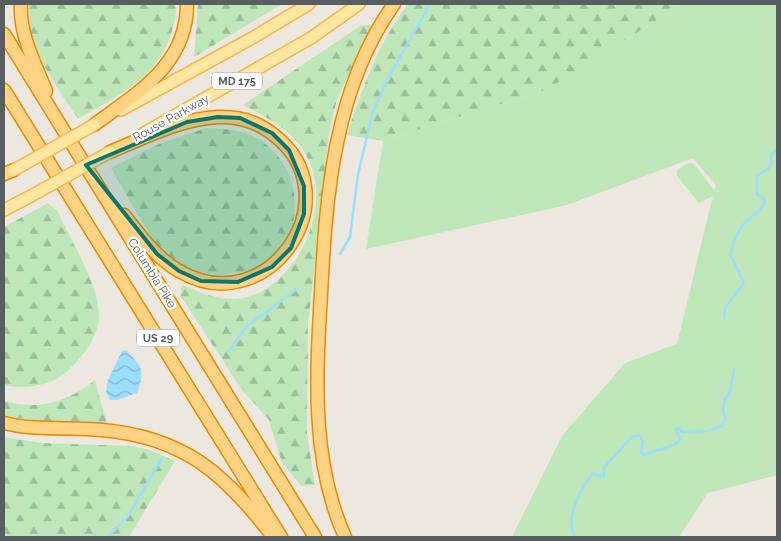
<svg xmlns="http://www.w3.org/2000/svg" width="781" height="541" viewBox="0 0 781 541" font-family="Raleway,sans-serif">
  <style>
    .grass { fill: #bee6b9 }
    .forest { fill: url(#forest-firs) }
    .water { fill: url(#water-waves) }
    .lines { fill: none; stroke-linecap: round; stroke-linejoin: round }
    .stream { stroke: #9cdeff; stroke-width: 2.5 }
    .primary-casing { stroke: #f8b64c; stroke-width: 14 }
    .motorway-casing { stroke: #eb8900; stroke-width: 15 }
    .primary { stroke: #ffe6a1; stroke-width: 11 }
    .motorway { stroke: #ffd383; stroke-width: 12 }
    .primary-bridge-casing { stroke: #f8b64c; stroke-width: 14; stroke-linecap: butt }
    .primary-bridge { stroke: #ffe6a1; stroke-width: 11 }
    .marked { fill: #0f766e; fill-opacity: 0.2; stroke: #0f766e; stroke-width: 4; stroke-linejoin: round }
    .labels { text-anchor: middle; stroke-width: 4.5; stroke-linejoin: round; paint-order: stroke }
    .shield { fill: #fff; stroke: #8a8e90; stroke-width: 1 }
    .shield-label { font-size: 11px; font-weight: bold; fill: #585d61 }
    .street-label { font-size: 12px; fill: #585d61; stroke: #fff }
  </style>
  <defs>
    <pattern id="forest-firs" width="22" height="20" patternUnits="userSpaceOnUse" patternTransform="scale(1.25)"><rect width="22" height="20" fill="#bee6b9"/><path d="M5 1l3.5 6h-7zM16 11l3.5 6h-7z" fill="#9dbe9a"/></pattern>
    <pattern id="water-waves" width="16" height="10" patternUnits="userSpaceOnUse" patternTransform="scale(1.25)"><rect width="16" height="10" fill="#9cdeff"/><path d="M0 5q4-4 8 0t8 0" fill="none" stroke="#82b7d2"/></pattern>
  </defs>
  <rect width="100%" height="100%" fill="#ece8df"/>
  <path class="grass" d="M682 4H777V475L708 493 679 537H512L562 436 625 363 677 344 713 196 699 203 677 176V170L689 163 694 164 714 190 716 185 693 158 567 205 366 249 383 141 548 89Z"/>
  <path class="forest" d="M29 4H176C177 12 175 19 173 27 161 77 119 95 78 119 56 85 25 47 29 4Z
    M198 4H282L194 57Z
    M408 4H682L548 89 383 141 347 135C362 89 378 43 408 4Z
    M373 24 337 99 329 134 308 325 307 434 315 485 301 486 282 463 269 420 242 390 180 295 182 285C204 294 224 303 248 297 298 282 330 211 310 163 298 133 270 119 243 105L360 26Z
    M206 128C225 129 244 129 260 140 302 167 308 231 268 263 258 271 240 272 228 274 209 277 183 271 168 257 150 240 125 191 111 168L159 144Z
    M48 203 58 212C71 241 98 283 99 315 99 338 81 359 65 373 50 386 23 390 4 385V227Z
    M95 380 107 424 54 423 4 416V401C39 411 67 402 95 380Z
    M4 437 41 443 132 446 150 450 175 461 129 537H4Z"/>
  <path class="water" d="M126 350C142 367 146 370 137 393L117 400H110L106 392 108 380 122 351Z"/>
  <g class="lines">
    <path class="stream" d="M340 254 350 237 358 174 373 111 390 75 430 4
      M724 318 725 308 744 283 730 254C734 244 736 233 743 225 749 216 762 211 765 202L763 198 757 194V176L768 169 772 163 771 155 777 149
      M229 351 247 326 297 289
      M108 537 128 516 162 458
      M575 537C564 519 581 488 593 473L604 477V467L608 463 632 437 639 435 643 442 641 451 644 455 676 444 680 439 676 429 679 428 682 432 708 431 722 426 725 420 723 408 725 399 730 392 734 370"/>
    <defs>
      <path id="primary" d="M121 110 254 37 309 4
        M144 133 311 38 359 4
        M4 210 31 196"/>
      <path id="motorway" d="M21 4C19 34 35 63 46 91
        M4 34 315 537
        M4 90 281 537
        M94 125C138 92 187 65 187 4
        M110 152C144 138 180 119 218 117 238 116 258 122 274 135 354 197 268 323 179 271 156 258 140 235 124 215
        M4 174 14 170
        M4 423C37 431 69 427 102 430 183 437 224 473 271 534
        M345 537C311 461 316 376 321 294 326 195 334 88 394 4"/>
    </defs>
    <use href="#primary" class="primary-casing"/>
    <use href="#motorway" class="motorway-casing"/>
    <use href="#primary" class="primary"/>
    <use href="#motorway" class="motorway"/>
    <defs>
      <path id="primary-bridge" d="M14 170 94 125
        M31 196 110 152"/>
    </defs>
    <use href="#primary-bridge" class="primary-bridge-casing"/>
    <use href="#primary-bridge" class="primary-bridge"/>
  </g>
  <path class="marked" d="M218 117 240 118 272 133 289 150 304 186V214L291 248 272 267 238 282 201 281 179 271 157 254 86 165 187 122Z"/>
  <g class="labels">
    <g class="shield">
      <rect x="212" y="72.5" width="50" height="17" rx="4"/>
      <rect x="137" y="329.5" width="42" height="17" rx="4"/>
    </g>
    <g class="shield-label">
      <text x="237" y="85">MD 175</text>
      <text x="158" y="342">US 29</text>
    </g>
    <g class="street-label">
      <text transform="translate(171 118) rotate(-29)" y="4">Rouse Parkway</text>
      <text transform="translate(152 273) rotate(58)" y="4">Columbia Pike</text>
    </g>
  </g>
  <rect width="781" height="541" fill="none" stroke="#585d61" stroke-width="10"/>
</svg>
